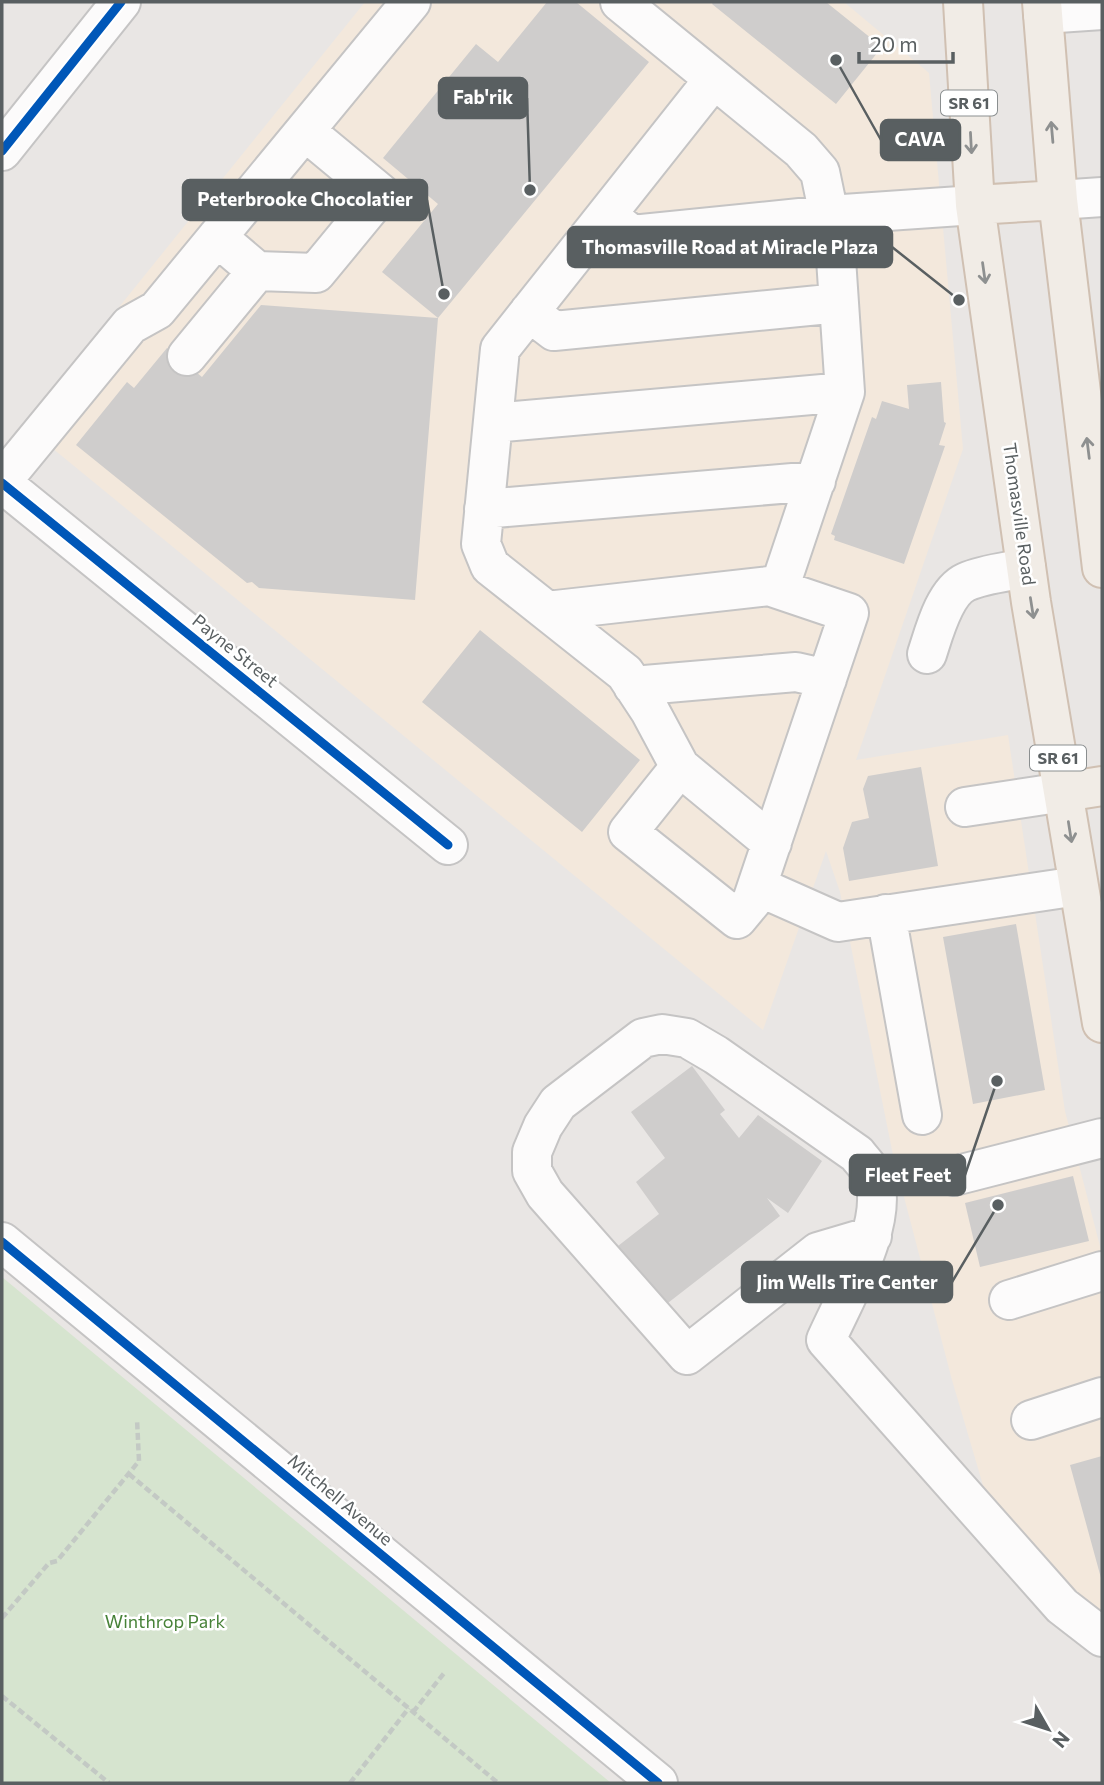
<svg xmlns="http://www.w3.org/2000/svg" width="1104" height="1785" viewBox="0 0 1104 1785" font-family="Commissioner,sans-serif">
  <style>
    .commercial { fill: #f3e8dc }
    .green { fill: #d6e4cf }
    .building { fill: #cfcdcc }
    .lines { fill: none; stroke-linecap: round; stroke-linejoin: round }
    .minor-casing { stroke: #c5c4c4; stroke-width: 42 }
    .major-casing { stroke: #d0c0b2; stroke-width: 42 }
    .path { stroke: #c3c9c4; stroke-width: 4.5; stroke-dasharray: 7 3.5; stroke-linecap: butt }
    .minor { stroke: #fcfbfb; stroke-width: 38 }
    .major { stroke: #f1ece6; stroke-width: 38 }
    .cycleway-casing { stroke: #fff; stroke-width: 13 }
    .cycleway { stroke: #0057b8; stroke-width: 9 }
    .oneway { stroke: #8e9090 }
    .labels { text-anchor: middle; stroke-width: 5; stroke-linejoin: round; paint-order: stroke }
    .shield { fill: #fff; stroke: #8b8f90; stroke-width: 2 }
    .shield-label { font-size: 16px; font-weight: bold; fill: #595f61 }
    .street-label { font-size: 18px; fill: #595f61; stroke: #fff }
    .park-label { font-size: 18px; fill: #478238; stroke: #fff }
    .leader { fill: none; stroke: #595f61; stroke-width: 2.5 }
    .callout-dot { fill: #595f61; stroke: #fff; stroke-width: 2.5 }
    .callout { fill: #595f61; stroke: #595f61; stroke-width: 2.5 }
    .callout-label { font-size: 19px; text-anchor: middle; font-weight: bold; fill: #fff }
  </style>
  <rect width="100%" height="100%" fill="#e9e6e4"/>
  <path class="commercial" d="M365 2H844L929 73 963 449 856 760 1008 735 1065 1111 1102 1254V1623L990 1509 952 1380 893 1155 840 892 826 851 763 1030 24 425Z"/>
  <path class="green" d="M2 1277 611 1783H2Z"/>
  <path class="building" d="M547 2H576L649 62 438 318 415 600 259 588 252 582 247 583 76 445 127 382 134 388 167 348 202 377 261 305 438 318 382 272 438 204 383 158 476 44 498 62Z
    M713 2H826L882 47 836 104 712 4Z
    M941 382 944 422 946 423 939 445 945 446 904 564 834 540 835 536 831 534 872 417 876 419 882 401 909 409 907 385Z
    M480 630 640 760 582 832 422 702Z
    M921 767 938 866 849 881 843 848 852 822 869 818 863 789 868 776Z
    M1016 924 1045 1090 973 1104 943 937Z
    M692 1066 725 1110 720 1114 739 1138 758 1115 822 1161 788 1213 767 1198 780 1216 664 1306 618 1246 659 1214 636 1182 665 1158 631 1112Z
    M1073 1176 1089 1241 980 1267 965 1203Z
    M1102 1456V1578H1101L1070 1465Z"/>
  <g class="lines">
    <defs>
      <path id="minor" d="M620 2 801 150 820 172 835 244 845 392 779 589
        M1043 14 1102 10
        M714 79 500 349 481 544 490 566 625 673 650 711 680 767 772 843
        M2 151 121 2
        M1058 200 1102 197
        M607 215 632 235 829 215 975 205
        M217 237 257 271 316 273 381 194 305 131
        M529 312 554 331 839 303
        M187 356 257 271
        M493 423 845 392
        M2 481 130 325 157 310 411 2
        M2 483 448 845
        M484 509 816 481
        M547 611 769 586 849 613 757 886 752 901 737 919 628 832 680 767
        M927 654C934 633 944 592 966 582 984 574 1007 572 1026 568
        M633 686 796 672 827 679
        M965 807 1064 792
        M757 886 838 922 1078 886
        M886 914 922 1115
        M954 1176 1102 1138
        M872 1236 818 1252 687 1355 545 1194 532 1171V1152L543 1126 558 1103 643 1038 662 1034 687 1038 716 1055 857 1154C862 1161 870 1168 873 1176 891 1220 844 1299 826 1340L1062 1606 1102 1637
        M2 1242 658 1783
        M1009 1300 1102 1271
        M1031 1420 1102 1397"/>
      <path id="major" d="M963 2 975 205 1031 602 1102 1023
        M1042 2 1058 200 1102 568
        M975 205 1058 200
        M1064 792 1102 786"/>
    </defs>
    <use href="#minor" class="minor-casing"/>
    <use href="#major" class="major-casing"/>
    <path class="path" d="M129 1474 498 1783
      M2 1618 49 1563 57 1561 139 1461 137 1419
      M2 1696 109 1783
      M413 1712 445 1672
      M350 1783 409 1708"/>
    <use href="#minor" class="minor"/>
    <use href="#major" class="major"/>
    <defs>
      <path id="cycleway" d="M2 151 121 2
        M2 483 448 845
        M2 1242 658 1783"/>
    </defs>
    <use href="#cycleway" class="cycleway-casing"/>
    <use href="#cycleway" class="cycleway"/>
  </g>
  <defs><path id="oneway-shaft" d="M-6 0H5M1.5-3L5.5 0L1.5 3" fill="none" stroke-width="1.6" stroke-linecap="round" stroke-linejoin="round" transform="scale(1.75)"/></defs>
  <g class="oneway">
    <use href="#oneway-shaft" transform="translate(1052 132) rotate(-95)"/>
    <use href="#oneway-shaft" transform="translate(971 143) rotate(87)"/>
    <use href="#oneway-shaft" transform="translate(984 273) rotate(82)"/>
    <use href="#oneway-shaft" transform="translate(1088 448) rotate(-97)"/>
    <use href="#oneway-shaft" transform="translate(1032 608) rotate(81)"/>
    <use href="#oneway-shaft" transform="translate(1070 832) rotate(81)"/>
  </g>
  <g class="labels">
    <g class="shield">
      <rect x="941" y="90.5" width="56" height="25" rx="5"/>
      <rect x="1030" y="745.5" width="56" height="25" rx="5"/>
    </g>
    <g class="shield-label">
      <text x="969" y="109">SR 61</text>
      <text x="1058" y="764">SR 61</text>
    </g>
    <g class="street-label">
      <text transform="translate(1019 514) rotate(82)" y="6">Thomasville Road</text>
      <text transform="translate(235 651) rotate(39)" y="6">Payne Street</text>
      <text transform="translate(340 1500) rotate(40)" y="6">Mitchell Avenue</text>
    </g>
    <g class="park-label">
      <text x="165" y="1628">Winthrop Park</text>
    </g>
  </g>
  <path class="leader" d="M530 190L527 98M836 60L881 140M444 294L427 200M959 300L892 247M997 1081L965 1175M998 1205L952 1282"/>
  <g class="callout-dot">
    <circle cx="530" cy="190" r="7"/>
    <circle cx="836" cy="60" r="7"/>
    <circle cx="444" cy="294" r="7"/>
    <circle cx="959" cy="300" r="7"/>
    <circle cx="997" cy="1081" r="7"/>
    <circle cx="998" cy="1205" r="7"/>
  </g>
  <g class="callout">
    <rect x="439" y="78" width="88" height="40" rx="7"/>
    <rect x="881" y="120" width="79" height="40" rx="7"/>
    <rect x="183" y="180" width="244" height="40" rx="7"/>
    <rect x="568" y="227" width="324" height="40" rx="7"/>
    <rect x="850" y="1155" width="115" height="40" rx="7"/>
    <rect x="742" y="1262" width="210" height="40" rx="7"/>
  </g>
  <g class="callout-label">
    <text x="483" y="104">Fab'rik</text>
    <text x="920" y="146">CAVA</text>
    <text x="305" y="206">Peterbrooke Chocolatier</text>
    <text x="730" y="254">Thomasville Road at Miracle Plaza</text>
    <text x="908" y="1182">Fleet Feet</text>
    <text x="847" y="1289">Jim Wells Tire Center</text>
  </g>
  <rect width="1104" height="1785" fill="none" stroke="#595f61" stroke-width="7"/>
  <g transform="translate(1048 1729) rotate(129)" stroke="#ffffff" stroke-width="5" paint-order="stroke">
  <path d="M0-5L12 26L0 18L-12 26Z" fill="#595f61"/>
  <text y="-10" font-size="19" font-weight="bold" text-anchor="middle" fill="#595f61">N</text>
  </g>
  <path d="M859 52v10h94v-10" fill="none" stroke="#595f61" stroke-width="3.5"/>
  <text x="870" y="52" font-size="21" fill="#595f61" stroke="#ffffff" stroke-width="5" paint-order="stroke">20 m</text>
</svg>
